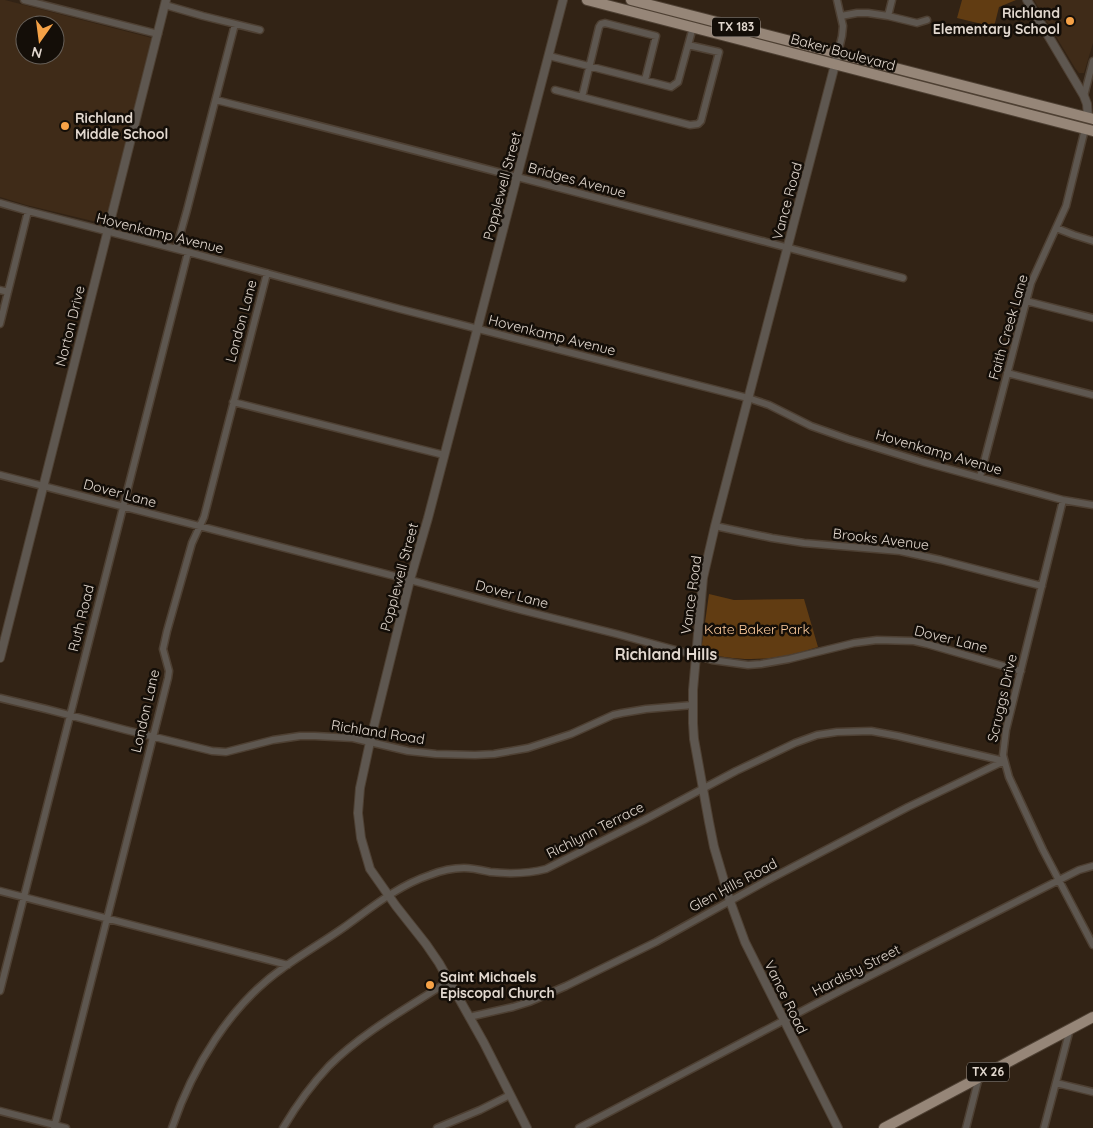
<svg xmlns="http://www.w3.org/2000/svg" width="1093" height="1128" viewBox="0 0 1093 1128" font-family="Quicksand,sans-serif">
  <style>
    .built { fill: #3f2b18; fill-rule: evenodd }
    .green { fill: #613c12 }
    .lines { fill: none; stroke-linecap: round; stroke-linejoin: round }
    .minor-casing { stroke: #4e4033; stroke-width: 9 }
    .tertiary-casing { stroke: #4e4033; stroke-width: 10 }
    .primary-casing { stroke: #4e4033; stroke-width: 12 }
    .minor { stroke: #5e5750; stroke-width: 6 }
    .tertiary { stroke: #5e5750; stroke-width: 8 }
    .primary { stroke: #968678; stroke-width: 10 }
    .poi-dot { fill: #f6a247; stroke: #140e08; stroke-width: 2 }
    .labels { text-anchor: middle; stroke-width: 5; stroke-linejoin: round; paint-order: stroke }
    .shield { fill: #140e08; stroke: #a49b93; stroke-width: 1 }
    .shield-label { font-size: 12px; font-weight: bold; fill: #e2d8cf }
    .poi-label { font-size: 14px; font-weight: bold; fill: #e2d8cf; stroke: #140e08; text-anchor: start }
    .street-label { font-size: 14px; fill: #e2d8cf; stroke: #140e08 }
    .park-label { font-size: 14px; fill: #fbca9c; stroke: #140e08 }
    .quarter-label { font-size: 16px; font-weight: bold; fill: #e2d8cf; stroke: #140e08 }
  </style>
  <rect width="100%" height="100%" fill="#322315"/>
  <path class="built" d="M0 0H5L152 38 105 224 26 205 0 197ZM25 25H55V55H25Z
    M1034 0H1093V43L1084 73H1079L1075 68Z"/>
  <path class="green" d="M962 0H1016L999 7 994 27 957 18Z
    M709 594 734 600 804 599 818 647C774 661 744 663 699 652V646L702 644Z"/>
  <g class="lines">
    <defs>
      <path id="minor" d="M24 0 158 34
        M837 0 843 26 842 36 838 53
        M165 5 203 16 260 30
        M841 16 857 13H868L888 16 917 23 927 20
        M888 16 892 0
        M549 56 671 87 678 82 693 27
        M555 90 582 97 599 27 601 24 605 23 656 36 645 80
        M1084 96 1093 61
        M582 97 690 125 698 124 701 121 719 52 688 45
        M216 100C445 157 674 218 903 278
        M0 203 28 211 188 252 400 309 748 398 769 405 811 426 848 439 923 462 1063 500 1093 505
        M1056 228 1074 235 1093 241
        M176 249 187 210 235 24
        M0 290 8 292
        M1026 301 1093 318
        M0 324 28 211
        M1007 373 1093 395
        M233 402 444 455
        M0 475 410 580 521 610 617 634 712 660 748 665 761 664 789 659 854 643 877 640 914 641 927 644 1021 671
        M980 477 1031 283 1066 206 1085 129
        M1063 500 1006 730 1003 755 1009 777 1043 850 1093 945
        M715 526 772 538 804 543 900 551 941 560 1042 586
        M0 698 46 709 126 730 212 751 226 752 273 740 300 736H315L353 738 408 751 436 754 475 755 494 754 528 748 571 734 613 715 622 713 646 709 693 705
        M0 891 288 965
        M0 991 188 252
        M469 1017 513 1007 529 1002 566 986 656 942 768 880 908 807 1004 761
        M1056 1083 1093 1092
        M0 1111 66 1128
        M54 1128 168 678 169 671 163 649 167 631 192 543 204 517 267 273
        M172 1128C192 1068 230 1005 283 968 302 954 323 942 343 928 371 908 397 886 430 875 440 871 453 868 464 868 473 868 481 870 490 872 509 874 527 874 546 869L644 820 736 771 795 743 817 735 837 732 871 731 898 736 1004 761
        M283 1128C296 1106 312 1084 329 1066 363 1032 409 1007 449 981
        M437 1128 480 1110 510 1095
        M579 1128 842 990 1079 870 1093 866
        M966 1128 979 1077
        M1044 1128 1070 1029"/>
      <path id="tertiary" d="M1027 0 1084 96 1087 104 1088 117
        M0 658 166 0
        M527 1128 484 1043 439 963 426 944 396 906 370 869 361 838 358 813 360 788 370 742 410 580 428 518 563 0
        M838 1128 745 942 730 901 714 847 709 822 694 739 693 723V690L703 578 715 526 838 53"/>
      <path id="primary" d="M587 0 1093 131
        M631 0 1093 119
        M884 1128 1093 1017"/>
    </defs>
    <use href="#minor" class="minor-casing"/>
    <use href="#tertiary" class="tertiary-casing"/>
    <use href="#primary" class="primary-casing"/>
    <use href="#minor" class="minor"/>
    <use href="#tertiary" class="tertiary"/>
    <use href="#primary" class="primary"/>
  </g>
  <g class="poi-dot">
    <circle cx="1070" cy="21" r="5"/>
    <circle cx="65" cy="126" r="5"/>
    <circle cx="430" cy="985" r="5"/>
  </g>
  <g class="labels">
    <g class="shield">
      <rect x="712" y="17.5" width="48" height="19" rx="4"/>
      <rect x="967" y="1062.5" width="42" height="19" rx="4"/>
    </g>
    <g class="shield-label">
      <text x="736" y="31">TX 183</text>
      <text x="988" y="1076">TX 26</text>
    </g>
    <g class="poi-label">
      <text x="1060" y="18" text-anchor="end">Richland<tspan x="1060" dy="16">Elementary School</tspan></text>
      <text x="75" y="123">Richland<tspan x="75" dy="16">Middle School</tspan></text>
      <text x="440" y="982">Saint Michaels<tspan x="440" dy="16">Episcopal Church</tspan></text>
    </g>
    <g class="street-label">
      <text transform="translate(843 52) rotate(15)" y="5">Baker Boulevard</text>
      <text transform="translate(577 180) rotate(15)" y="5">Bridges Avenue</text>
      <text transform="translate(502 186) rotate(-75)" y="5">Popplewell Street</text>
      <text transform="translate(787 201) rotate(-75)" y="5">Vance Road</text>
      <text transform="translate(160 233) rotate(14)" y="5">Hovenkamp Avenue</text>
      <text transform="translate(241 321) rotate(-75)" y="5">London Lane</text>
      <text transform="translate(70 326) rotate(-76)" y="5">Norton Drive</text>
      <text transform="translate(1008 327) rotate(-74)" y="5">Faith Creek Lane</text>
      <text transform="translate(552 335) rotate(14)" y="5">Hovenkamp Avenue</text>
      <text transform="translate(939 452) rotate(16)" y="5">Hovenkamp Avenue</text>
      <text transform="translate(120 493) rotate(15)" y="5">Dover Lane</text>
      <text transform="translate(881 539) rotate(7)" y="5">Brooks Avenue</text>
      <text transform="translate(399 577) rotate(-75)" y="5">Popplewell Street</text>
      <text transform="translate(512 594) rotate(15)" y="5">Dover Lane</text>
      <text transform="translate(691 595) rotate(-82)" y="5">Vance Road</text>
      <text transform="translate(81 618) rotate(-76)" y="5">Ruth Road</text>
      <text transform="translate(951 639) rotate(14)" y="5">Dover Lane</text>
      <text transform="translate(1002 698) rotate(-77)" y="5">Scruggs Drive</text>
      <text transform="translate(145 711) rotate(-77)" y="5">London Lane</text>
      <text transform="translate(378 732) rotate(9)" y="5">Richland Road</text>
      <text transform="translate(595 830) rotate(-27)" y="5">Richlynn Terrace</text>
      <text transform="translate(733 885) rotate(-28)" y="5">Glen Hills Road</text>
      <text transform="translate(856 970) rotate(-27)" y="5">Hardisty Street</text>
      <text transform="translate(786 997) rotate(64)" y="5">Vance Road</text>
    </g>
    <g class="park-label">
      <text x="757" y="634">Kate Baker Park</text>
    </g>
    <g class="quarter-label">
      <text x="666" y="660">Richland Hills</text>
    </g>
  </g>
  <g transform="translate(40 40) rotate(194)"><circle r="24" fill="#140e08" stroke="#665f58"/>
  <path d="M0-4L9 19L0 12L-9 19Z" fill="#f6a247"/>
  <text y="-8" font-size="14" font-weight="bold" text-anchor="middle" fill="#e2d8cf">N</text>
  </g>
</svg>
